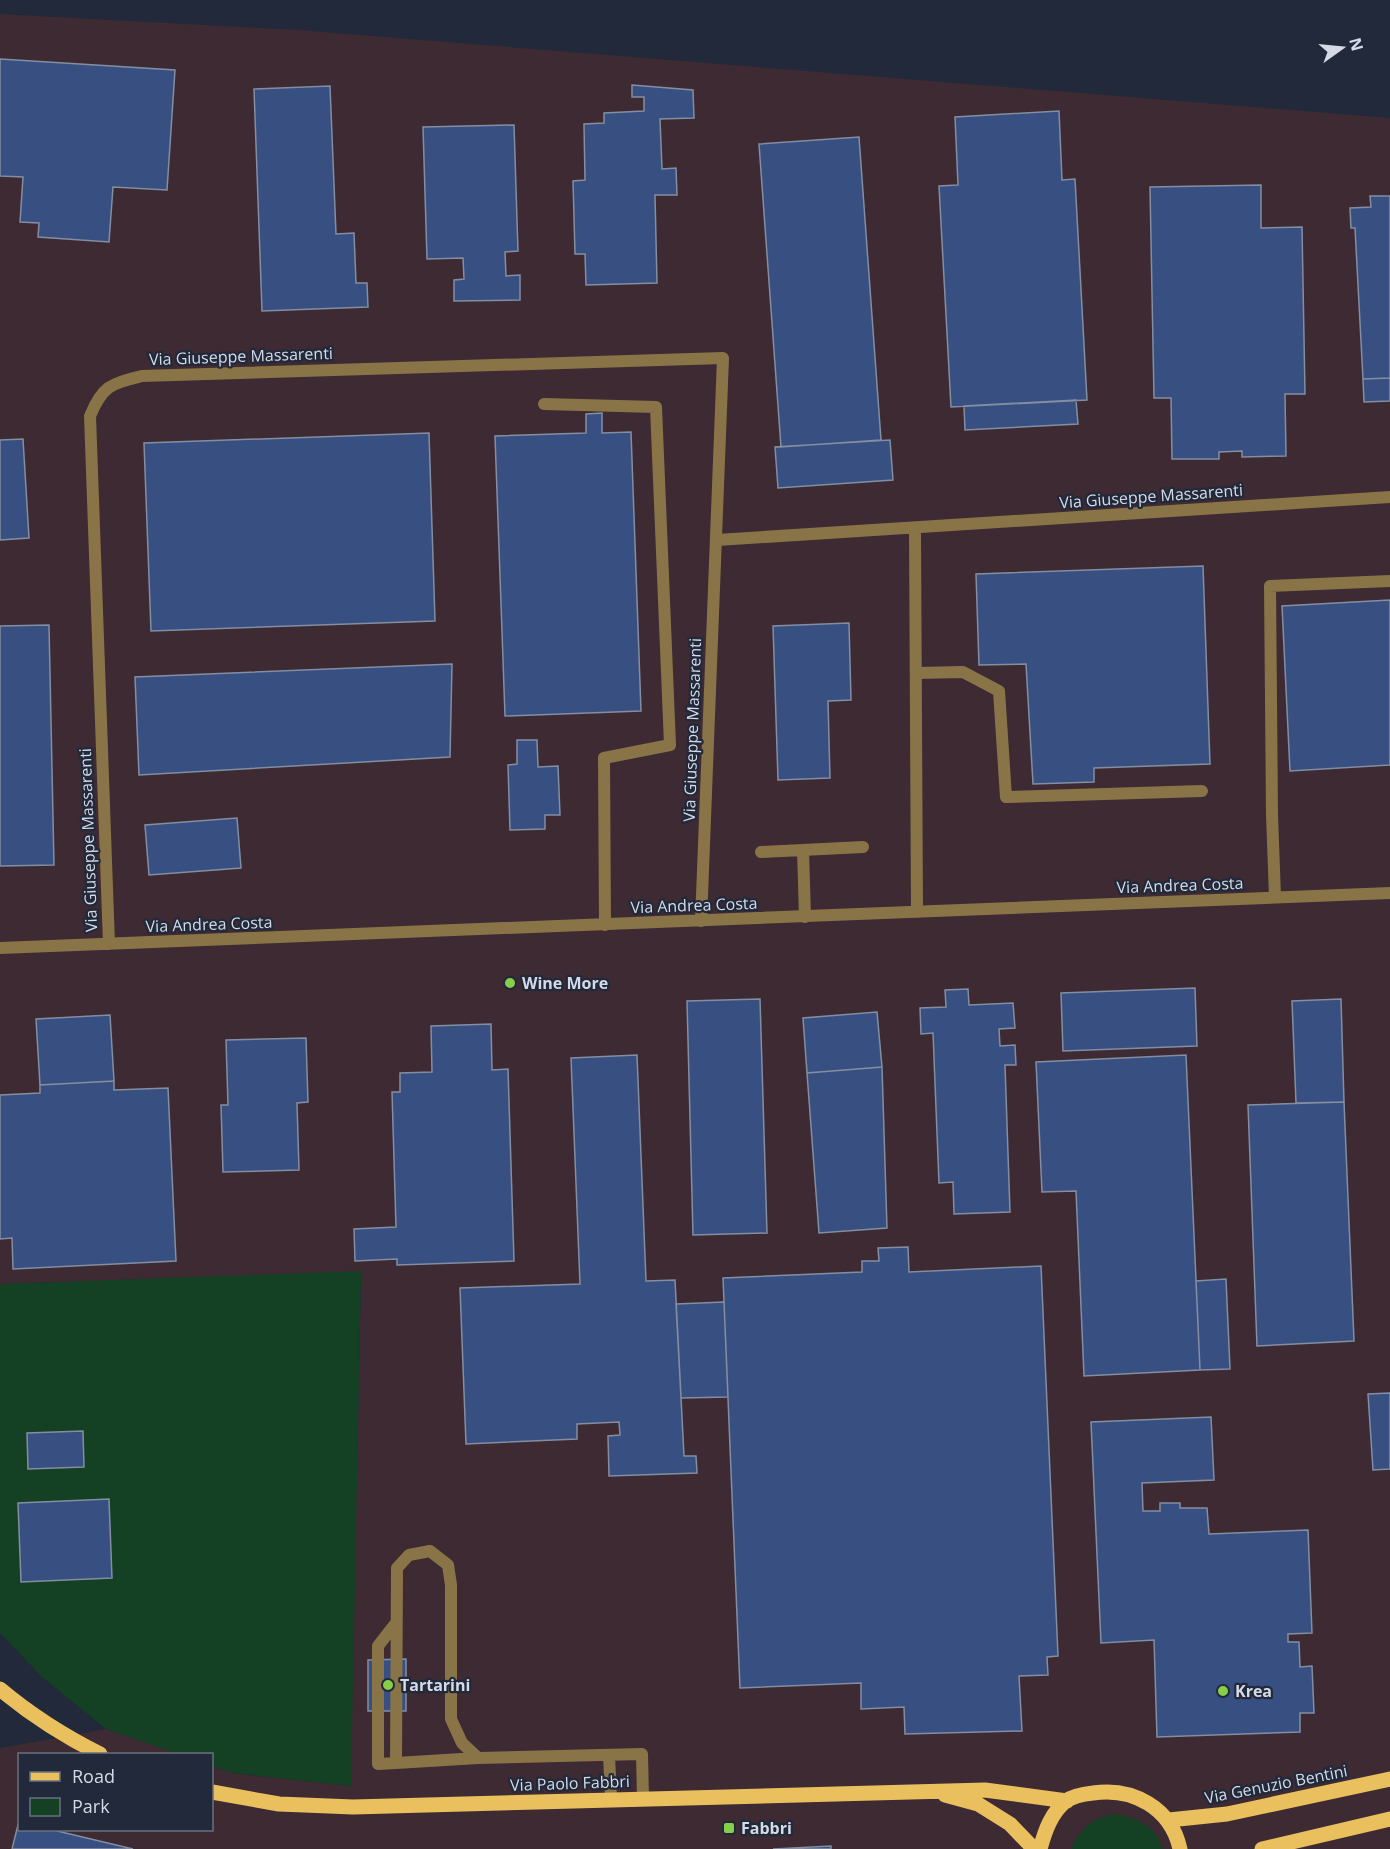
<svg xmlns="http://www.w3.org/2000/svg" width="1390" height="1849" viewBox="0 0 1390 1849" font-family="'Open Sans',sans-serif">
  <style>
    .industrial { fill: #3d2a32 }
    .green { fill: #144023 }
    .building { fill: #384f81; stroke: #848ea2; stroke-width: 1.5 }
    .lines { fill: none; stroke-linecap: round; stroke-linejoin: round }
    .service { stroke: #897448; stroke-width: 12 }
    .minor { stroke: #897448; stroke-width: 12 }
    .primary { stroke: #eabf5e; stroke-width: 15 }
    .poi-dot { fill: #88cf49; stroke: #21293a; stroke-width: 2 }
    .labels { text-anchor: middle; stroke-width: 4.5; stroke-linejoin: round; paint-order: stroke }
    .street-label { font-size: 16px; fill: #d5dbe6; stroke: #21293a }
    .poi-label { font-size: 16px; font-weight: bold; fill: #d5dbe6; stroke: #21293a; text-anchor: start }
  </style>
  <rect width="100%" height="100%" fill="#21293a"/>
  <path class="industrial" d="M0 14 298 30 1390 118V1849H0V1748L106 1729 179 1754H20V1830H212V1766L232 1773 350 1786 361 1272 0 1284Z"/>
  <path class="green" d="M361 1271 351 1786 232 1773 212 1766V1754H179L106 1729 42 1677 0 1633V1284Z
    M1113 1814C1135 1816 1156 1826 1163 1849H1071C1080 1828 1092 1819 1113 1814Z"/>
  <path class="building" d="M0 59 175 70 167 190 113 187 109 242 38 237 39 223 20 222 23 177 0 176Z
    M632 85 693 90 694 118 660 119 662 169 676 168 677 195H655L657 283 586 285 585 254H575L573 181 585 180 584 124 604 123V113L644 111V97H632Z
    M330 86 336 234 354 233 356 283H367L368 307 262 311 254 89Z
    M1059 111 1062 180 1075 179 1087 400 951 407 939 186 958 185 955 117Z
    M514 125 518 251 505 252 506 276 520 275V300L454 301V280L464 279 463 258 427 259 423 127Z
    M859 137 881 440 781 447 759 144Z
    M1261 185V228L1302 227 1305 394H1285L1286 456 1242 457V451L1219 452V459H1172L1171 398H1154L1150 187Z
    M1370 196H1390V378L1363 379 1355 228H1351L1350 208 1371 207Z
    M1390 378V401L1364 402 1363 379Z
    M1076 400 1078 424 965 430 964 406Z
    M602 413V433L631 432 641 711 505 716 495 436 586 433V414Z
    M429 433 435 621 151 631 144 443Z
    M23 439 29 538 0 540V440Z
    M890 440 893 480 778 488 775 447Z
    M1203 566 1210 764 1094 768V782L1033 784 1026 664 979 665 976 574Z
    M1390 600V765L1290 771 1282 606Z
    M849 623 851 700 828 701 830 778 778 780 773 626Z
    M49 625 54 865 0 866V626Z
    M452 664 450 757 139 775 135 677Z
    M517 740H537L538 767 558 766 560 815H545V829L510 830 508 765 517 764Z
    M237 818 241 868 149 875 145 825Z
    M1195 988 1197 1046 1063 1051 1061 993Z
    M968 989 969 1005 1013 1003 1015 1028 999 1029 1000 1046 1015 1045 1016 1065H1005L1010 1212 954 1214 953 1182 939 1183 933 1033 921 1034 920 1008 946 1007 945 990Z
    M760 999 767 1233 693 1235 687 1001Z
    M1341 999 1344 1102 1296 1103 1292 1001Z
    M877 1012 882 1067 807 1073 803 1018Z
    M110 1015 114 1081 40 1085 36 1019Z
    M491 1024 492 1070 508 1069 514 1261 397 1265V1259L355 1261 354 1229 396 1227 392 1092H400V1073L432 1072 431 1026Z
    M306 1038 308 1102 297 1103 299 1170 223 1172 221 1105H228L226 1040Z
    M637 1055 646 1281 675 1280 684 1456H696L697 1473 609 1476 608 1436 620 1435 619 1422 577 1424V1439L466 1444 460 1288 580 1284 571 1058Z
    M1186 1055 1200 1370 1084 1376 1076 1191 1042 1192 1036 1062Z
    M882 1067 887 1228 819 1233 807 1073Z
    M114 1081V1090L168 1088 176 1261 13 1269 12 1238 0 1239V1095L40 1093V1085Z
    M1344 1102 1354 1341 1257 1346 1248 1105Z
    M908 1247 909 1272 1041 1266 1058 1656 1047 1657 1048 1675 1019 1676 1022 1731 905 1734 904 1707 861 1709V1683L740 1688 723 1278 862 1272V1261H879L878 1248Z
    M1226 1279 1230 1369 1200 1370 1196 1281Z
    M724 1302 728 1397 681 1398 676 1304Z
    M1390 1393V1469L1373 1470 1368 1394Z
    M1211 1417 1214 1480 1142 1483 1143 1511H1160V1503H1180V1508H1207L1209 1534 1308 1530 1312 1633 1288 1634V1642H1299L1300 1667 1312 1666 1314 1713H1300V1732L1157 1737 1154 1640 1101 1643 1091 1422Z
    M83 1431 84 1467 28 1469 27 1433Z
    M109 1499 112 1578 21 1582 18 1503Z
    M406 1659V1711H368V1660Z
    M19 1821 20 1830H53L133 1849H12Z
    M831 1846V1849H773Z"/>
  <g class="lines">
    <path class="service" d="M544 404 656 407 670 745 604 758 605 925
      M916 673 963 672 999 691 1006 797 1202 791
      M803 850 805 917
      M761 852 863 847
      M1275 897 1272 815 1270 586 1390 581
      M396 1623 378 1646V1764L396 1763
      M609 1755 611 1799
      M478 1758 462 1743 451 1719V1585L448 1565 430 1551 409 1555 397 1568 396 1763 478 1758 642 1754 643 1798"/>
    <path class="minor" d="M915 529 917 912
      M717 540 1390 497
      M109 944 90 416C103 385 111 384 142 376L723 358 701 921
      M0 948 1390 893"/>
    <path class="primary" d="M0 1689C31 1715 64 1736 100 1754
      M212 1792 279 1804 353 1807 985 1790 1067 1801
      M945 1795 978 1804 1010 1824 1034 1849
      M1169 1820 1227 1814 1390 1779
      M1040 1849C1045 1831 1051 1813 1066 1801 1073 1796 1084 1794 1093 1793 1133 1787 1171 1808 1180 1849
      M1262 1849 1390 1819"/>
  </g>
  <g class="poi-dot">
    <circle cx="510" cy="983" r="6"/>
    <circle cx="388" cy="1685" r="6"/>
    <circle cx="1223" cy="1691" r="6"/>
    <rect x="723" y="1822" width="12" height="12" rx="3"/>
  </g>
  <g class="labels">
    <g class="street-label">
      <text transform="translate(241 356) rotate(-2)" y="6">Via Giuseppe Massarenti</text>
      <text transform="translate(1151 496) rotate(-4)" y="6">Via Giuseppe Massarenti</text>
      <text transform="translate(692 730) rotate(-88)" y="6">Via Giuseppe Massarenti</text>
      <text transform="translate(88 840) rotate(-92)" y="6">Via Giuseppe Massarenti</text>
      <text transform="translate(1180 885) rotate(-2)" y="6">Via Andrea Costa</text>
      <text transform="translate(694 905) rotate(-2)" y="6">Via Andrea Costa</text>
      <text transform="translate(209 924) rotate(-2)" y="6">Via Andrea Costa</text>
      <text transform="translate(570 1783) rotate(-2)" y="6">Via Paolo Fabbri</text>
      <text transform="translate(1276 1784) rotate(-11)" y="6">Via Genuzio Bentini</text>
    </g>
    <g class="poi-label">
      <text x="522" y="989">Wine More</text>
      <text x="400" y="1691">Tartarini</text>
      <text x="1235" y="1697">Krea</text>
      <text x="741" y="1834">Fabbri</text>
    </g>
  </g>
  <rect x="18" y="1753" width="195" height="78" fill="#21293a" stroke="#69707f" stroke-width="1.5"/>
  <rect x="30" y="1772" width="30" height="9" fill="#eabf5e" stroke="#69707f" stroke-width="1.5"/>
  <text x="72" y="1783" font-size="18" fill="#d5dbe6">Road</text>
  <rect x="30" y="1798" width="30" height="18" fill="#144023" stroke="#69707f" stroke-width="1.5"/>
  <text x="72" y="1813" font-size="18" fill="#d5dbe6">Park</text>
  <g transform="translate(1342 48) rotate(75)" stroke="#21293a" stroke-width="4.5" paint-order="stroke">
  <path d="M0-4.5L10 22L0 15L-10 22Z" fill="#d5dbe6"/>
  <text y="-9" font-size="16" font-weight="bold" text-anchor="middle" fill="#d5dbe6">N</text>
  </g>
</svg>
